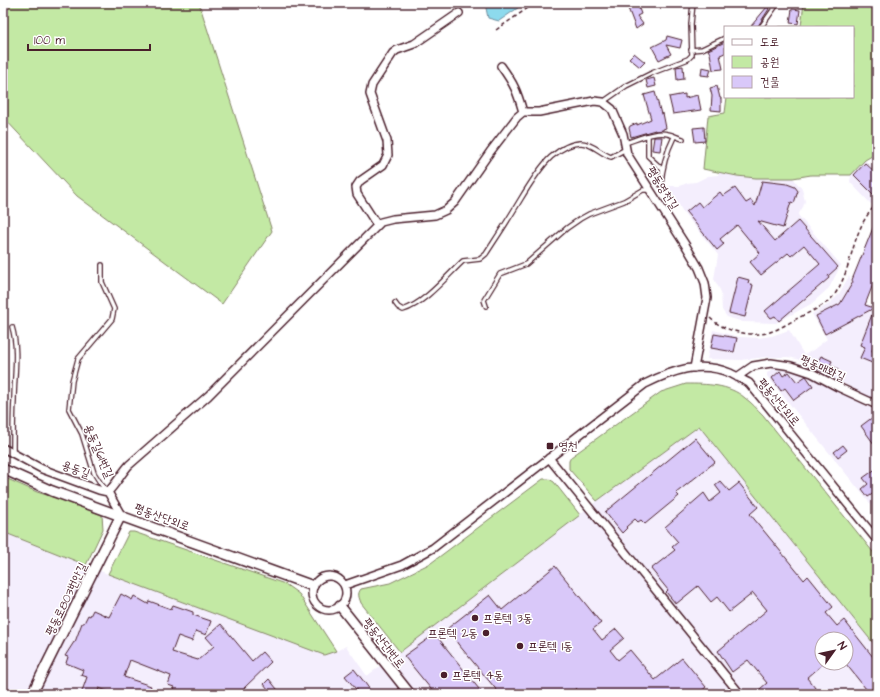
<svg xmlns="http://www.w3.org/2000/svg" width="880" height="697" viewBox="0 0 880 697" font-family="'Architects Daughter','Poor Story',sans-serif">
  <style>
    .built { fill: #f4eefd; fill-rule: evenodd }
    .green { fill: #c3e9a4; stroke: #868468 }
    .water { fill: #8ddaed; stroke: #728f9f }
    .building { fill: #d9c8f9; stroke: #4a1f2b }
    .lines { fill: none; stroke-linecap: round; stroke-linejoin: round }
    .lane-casing { stroke: #4a1f2b; stroke-width: 6 }
    .street-casing { stroke: #4a1f2b; stroke-width: 10 }
    .secondary-casing { stroke: #4a1f2b; stroke-width: 12 }
    .path { stroke: #4a1f2b; stroke-width: 1.5; stroke-dasharray: 4 3; stroke-linecap: butt }
    .lane { stroke: #fff; stroke-width: 3.5 }
    .street { stroke: #fff; stroke-width: 7 }
    .secondary { stroke: #fff; stroke-width: 9 }
    .poi-dot { fill: #4a1f2b; stroke: #fff; stroke-width: 1.5 }
    .labels { text-anchor: middle; stroke-width: 3; stroke-linejoin: round; paint-order: stroke }
    .street-label { font-size: 12px; fill: #4a1f2b; stroke: #fff }
    .poi-label { font-size: 12px; fill: #4a1f2b; stroke: #fff; text-anchor: start }
  </style>
  <rect width="100%" height="100%" fill="#fff"/>
  <filter id="ink" filterUnits="userSpaceOnUse"><feTurbulence type="fractalNoise" baseFrequency=".025" numOctaves="2"/><feDisplacementMap in="SourceGraphic" scale="8" xChannelSelector="R" yChannelSelector="G"/><feConvolveMatrix kernelMatrix="1 2 1 2 8 2 1 2 1" color-interpolation-filters="sRGB"/></filter>
  <g filter="url(#ink)">
    <path class="built" d="M865 160 877 171V199L871 204 850 182 851 175Z
      M720 171 728 173 737 176 755 178H793L802 189 805 201 803 207 798 215 841 265 829 288 811 304 776 323 743 322 727 317 722 310 721 292 714 279 718 255 683 212 668 186H680L687 183 696 182 708 176 718 175Z
      M849 276 863 303 877 307V401L797 359 788 357H767L741 360 707 359 713 330 739 337 758 338 772 336 789 330 804 355 813 350 827 339 812 314 829 304 839 294Z
      M772 369 785 370 802 373 877 411V512L767 376V373Z
      M699 426 877 648V694H3V532L108 574 324 655 336 651 346 646 367 676 597 501ZM822 639H846V663H822Z"/>
    <path class="green" d="M3 3H199L272 231 222 304 77 196 3 117Z
      M804 3H877V153L865 160 851 175H811L793 178H756L737 176 703 169 708 116 725 113 727 97H853V27H779L801 26Z
      M686 384C706 384 729 384 745 398 752 403 757 409 763 415L877 557V648L699 426 597 501 569 469V461L571 457 661 392Z
      M3 477 37 492 72 503 102 515 103 529 86 565 3 532Z
      M543 479H549L554 482 580 515 400 652 361 603C359 597 357 594 361 589L390 583 431 563Z
      M129 532H134L285 584 299 594 336 651 324 655 108 574Z"/>
    <path class="water" d="M485 3H525L499 21 488 18Z"/>
    <path class="building" d="M626 3H637L641 14 637 16 643 24 636 29Z
      M767 7 769 9 758 26H751Z
      M792 9 800 10 798 24 790 23Z
      M667 36 682 40 680 48 666 45 671 54 659 60 652 47 666 40Z
      M725 42V53L720 55 723 69 713 70 710 53 708 50Z
      M634 53 645 62 640 67 629 58Z
      M683 66 684 79 677 80 676 67Z
      M702 67 711 69 709 76 701 75Z
      M654 78 656 86 648 88 646 80Z
      M717 86 720 98H721V111L711 110 712 96 710 88Z
      M655 92 661 114 663 113 666 128 663 129V130L655 131V130L631 137 629 128 630 126 637 123V125L651 119 644 95Z
      M685 94V98L698 95 701 110 673 114 669 97Z
      M704 127 705 141 695 142 693 128Z
      M654 137H662L660 151 652 150Z
      M865 163 877 174V198L854 175Z
      M762 181 787 184 795 187 798 191 794 203 791 202 783 228 758 221 775 241 798 221 838 267 828 276 829 278 779 321 775 316 771 318 765 311 820 264 804 245 791 256 788 253 761 275 750 262 760 253 737 225 720 239 724 244 717 250 686 212 698 202 702 207 720 192 723 196 735 188 746 203 751 200 755 206Z
      M877 218V274L865 305 874 308 825 334 816 316 840 304 853 282 852 280Z
      M738 277 749 280 748 283 753 285 745 317 729 313Z
      M877 302V338L872 351 877 353V365L860 358 865 347 860 345Z
      M714 334 737 338 734 352 711 348Z
      M821 356 832 361 830 365 838 369 833 377 815 367Z
      M780 371 783 376 789 372 797 382 806 376 813 386 794 400 785 388 781 391 772 378Z
      M877 414V448L861 426Z
      M695 438 715 462 676 493 679 496 645 524 641 520 638 522 635 519 626 527 627 528 622 533 605 512Z
      M843 445 847 450 838 457 834 452Z
      M877 468V491L868 497 862 489 868 484 863 478Z
      M720 481 729 491 739 483 758 507 750 514 804 580 808 576 833 607 826 613 837 626 844 620 877 662V694H870L846 664V639H822V665L807 678 820 694H754L767 683 748 660 732 672 718 651 767 610 753 593 729 612 717 597 711 602 698 586 676 604 666 592 668 590 651 569 675 550 672 547 678 542 665 527 704 493 710 502 721 493 715 485Z
      M555 566 601 623 593 629 602 640 616 629 624 638 610 650 618 660 630 650 655 680 682 658 706 687 698 694H581L576 688 570 694H500L458 644 448 628 490 595 502 610Z
      M121 594 132 600 134 596 148 604 149 601 171 609 173 605 193 612V615L211 621 206 635 196 631 192 641 178 636 172 652 198 660 214 646 206 637 221 624 252 661 262 652 271 662 244 688 245 690 240 694H172L174 687 168 685 171 676 130 660 124 677 151 686 148 694H115L99 688 97 694H81L87 677 81 675 83 670 66 663 68 657 65 656 74 642H75L82 623H84L88 615 90 616 93 610 109 617Z
      M435 634 483 694H435L404 656Z
      M354 669 365 683 373 694H360L345 676Z
      M269 679 281 694H272L264 684Z"/>
    <g class="lines">
      <defs>
        <path id="lane" d="M761 27 778 3
          M691 50 702 49 725 38
          M603 102 626 86 652 73 688 59 692 55 691 24 693 3
          M648 136V156L662 169
          M625 143C638 139 655 131 668 134 674 135 678 138 683 139
          M661 185C662 167 666 153 674 137
          M102 265V282L114 309 112 319 78 359 72 381 69 409 82 434 94 473 101 484 107 491
          M395 303 398 307 403 310C425 303 446 277 463 261L480 259 486 254C495 240 505 225 514 210 524 194 537 170 551 157 558 151 570 143 581 143 592 143 601 154 611 157L626 149
          M486 306 484 300 500 274 526 264 567 228 580 219 589 214 624 201 643 190H650
          M12 327C19 350 14 377 14 401 13 418 13 436 13 453"/>
        <path id="street" d="M501 66C514 84 517 91 523 112
          M523 112H539L594 101 603 102 612 109 623 134 627 154 686 246 699 268 705 283 707 298 694 368
          M377 225 357 194 356 187 360 181 383 165 388 155 387 141 370 94 372 85 393 53 397 50 414 44 459 13
          M737 377 753 366 771 363 791 366 812 373 838 387 877 405
          M3 448 42 469 99 490 108 492 121 515
          M549 458 740 694
          M108 492C116 484 121 474 129 465L208 396 381 222 393 219 435 215 446 210 455 202 490 152 517 117 523 112
          M312 593a17 17 0 1 1 34 0a17 17 0 1 1-34 0Z
          M345 585 402 565 433 548 645 384C671 371 700 360 730 373 736 376 743 380 749 383L877 540"/>
        <path id="secondary" d="M3 469 52 491 313 586
          M340 606 410 694
          M32 694 121 515"/>
      </defs>
      <use href="#lane" class="lane-casing"/>
      <use href="#street" class="street-casing"/>
      <use href="#secondary" class="secondary-casing"/>
      <path class="path" d="M496 30 535 3
        M710 318C723 331 753 338 770 332 780 329 790 322 800 317 812 311 827 305 835 294 854 266 851 228 877 204"/>
      <use href="#lane" class="lane"/>
      <use href="#street" class="street"/>
      <use href="#secondary" class="secondary"/>
    </g>
  </g>
  <g class="poi-dot">
    <rect x="546" y="442" width="8" height="8" rx="2"/>
    <circle cx="475" cy="618" r="4"/>
    <circle cx="486" cy="633" r="4"/>
    <circle cx="520" cy="646" r="4"/>
    <circle cx="444" cy="675" r="4"/>
  </g>
  <g class="labels">
    <g class="street-label">
      <text transform="translate(663 188) rotate(58)" y="4">평동영천길</text>
      <text transform="translate(823 368) rotate(24)" y="4">평동매화길</text>
      <text transform="translate(779 402) rotate(50)" y="4">평동산단외로</text>
      <text transform="translate(99 451) rotate(67)" y="4">용동길61번길</text>
      <text transform="translate(76 469) rotate(20)" y="4">용동길</text>
      <text transform="translate(162 517) rotate(20)" y="4">평동산단외로</text>
      <text transform="translate(66 599) rotate(-64)" y="4">평동로803번안길</text>
      <text transform="translate(384 643) rotate(52)" y="4">평동산단1번로</text>
    </g>
    <g class="poi-label">
      <text x="558" y="450">영천</text>
      <text x="483" y="622">프론텍 3동</text>
      <text x="478" y="637" text-anchor="end">프론텍 2동</text>
      <text x="528" y="650">프론텍 1동</text>
      <text x="452" y="679">프론텍 4동</text>
    </g>
  </g>
  <rect width="880" height="697" fill="none" stroke="#fff" stroke-width="16"/>
  <rect x="8" y="8" width="864" height="681" fill="none" stroke="#4a1f2b" stroke-width="1.5" filter="url(#ink)"/>
  <rect x="724" y="26" width="130" height="72" fill="#ffffff" stroke="#b7a5aa"/>
  <rect x="732" y="39" width="20" height="6" fill="#ffffff" stroke="#b7a5aa"/>
  <text x="760" y="46" font-size="12" fill="#4a1f2b">도로</text>
  <rect x="732" y="56" width="20" height="12" fill="#c3e9a4" stroke="#b7a5aa"/>
  <text x="760" y="66" font-size="12" fill="#4a1f2b">공원</text>
  <rect x="732" y="76" width="20" height="12" fill="#d9c8f9" stroke="#b7a5aa"/>
  <text x="760" y="86" font-size="12" fill="#4a1f2b">건물</text>
  <g transform="translate(834 651) rotate(57)"><circle r="19" fill="#ffffff" stroke="#b7a5aa"/>
  <path d="M0-3L7 15L0 10L-7 15Z" fill="#4a1f2b"/>
  <text y="-6" font-size="11" font-weight="bold" text-anchor="middle" fill="#4a1f2b">N</text>
  </g>
  <path d="M28 44v6h122v-6" fill="none" stroke="#4a1f2b" stroke-width="2"/>
  <text x="34" y="44" font-size="12" fill="#4a1f2b" stroke="#ffffff" stroke-width="3" paint-order="stroke">100 m</text>
</svg>
